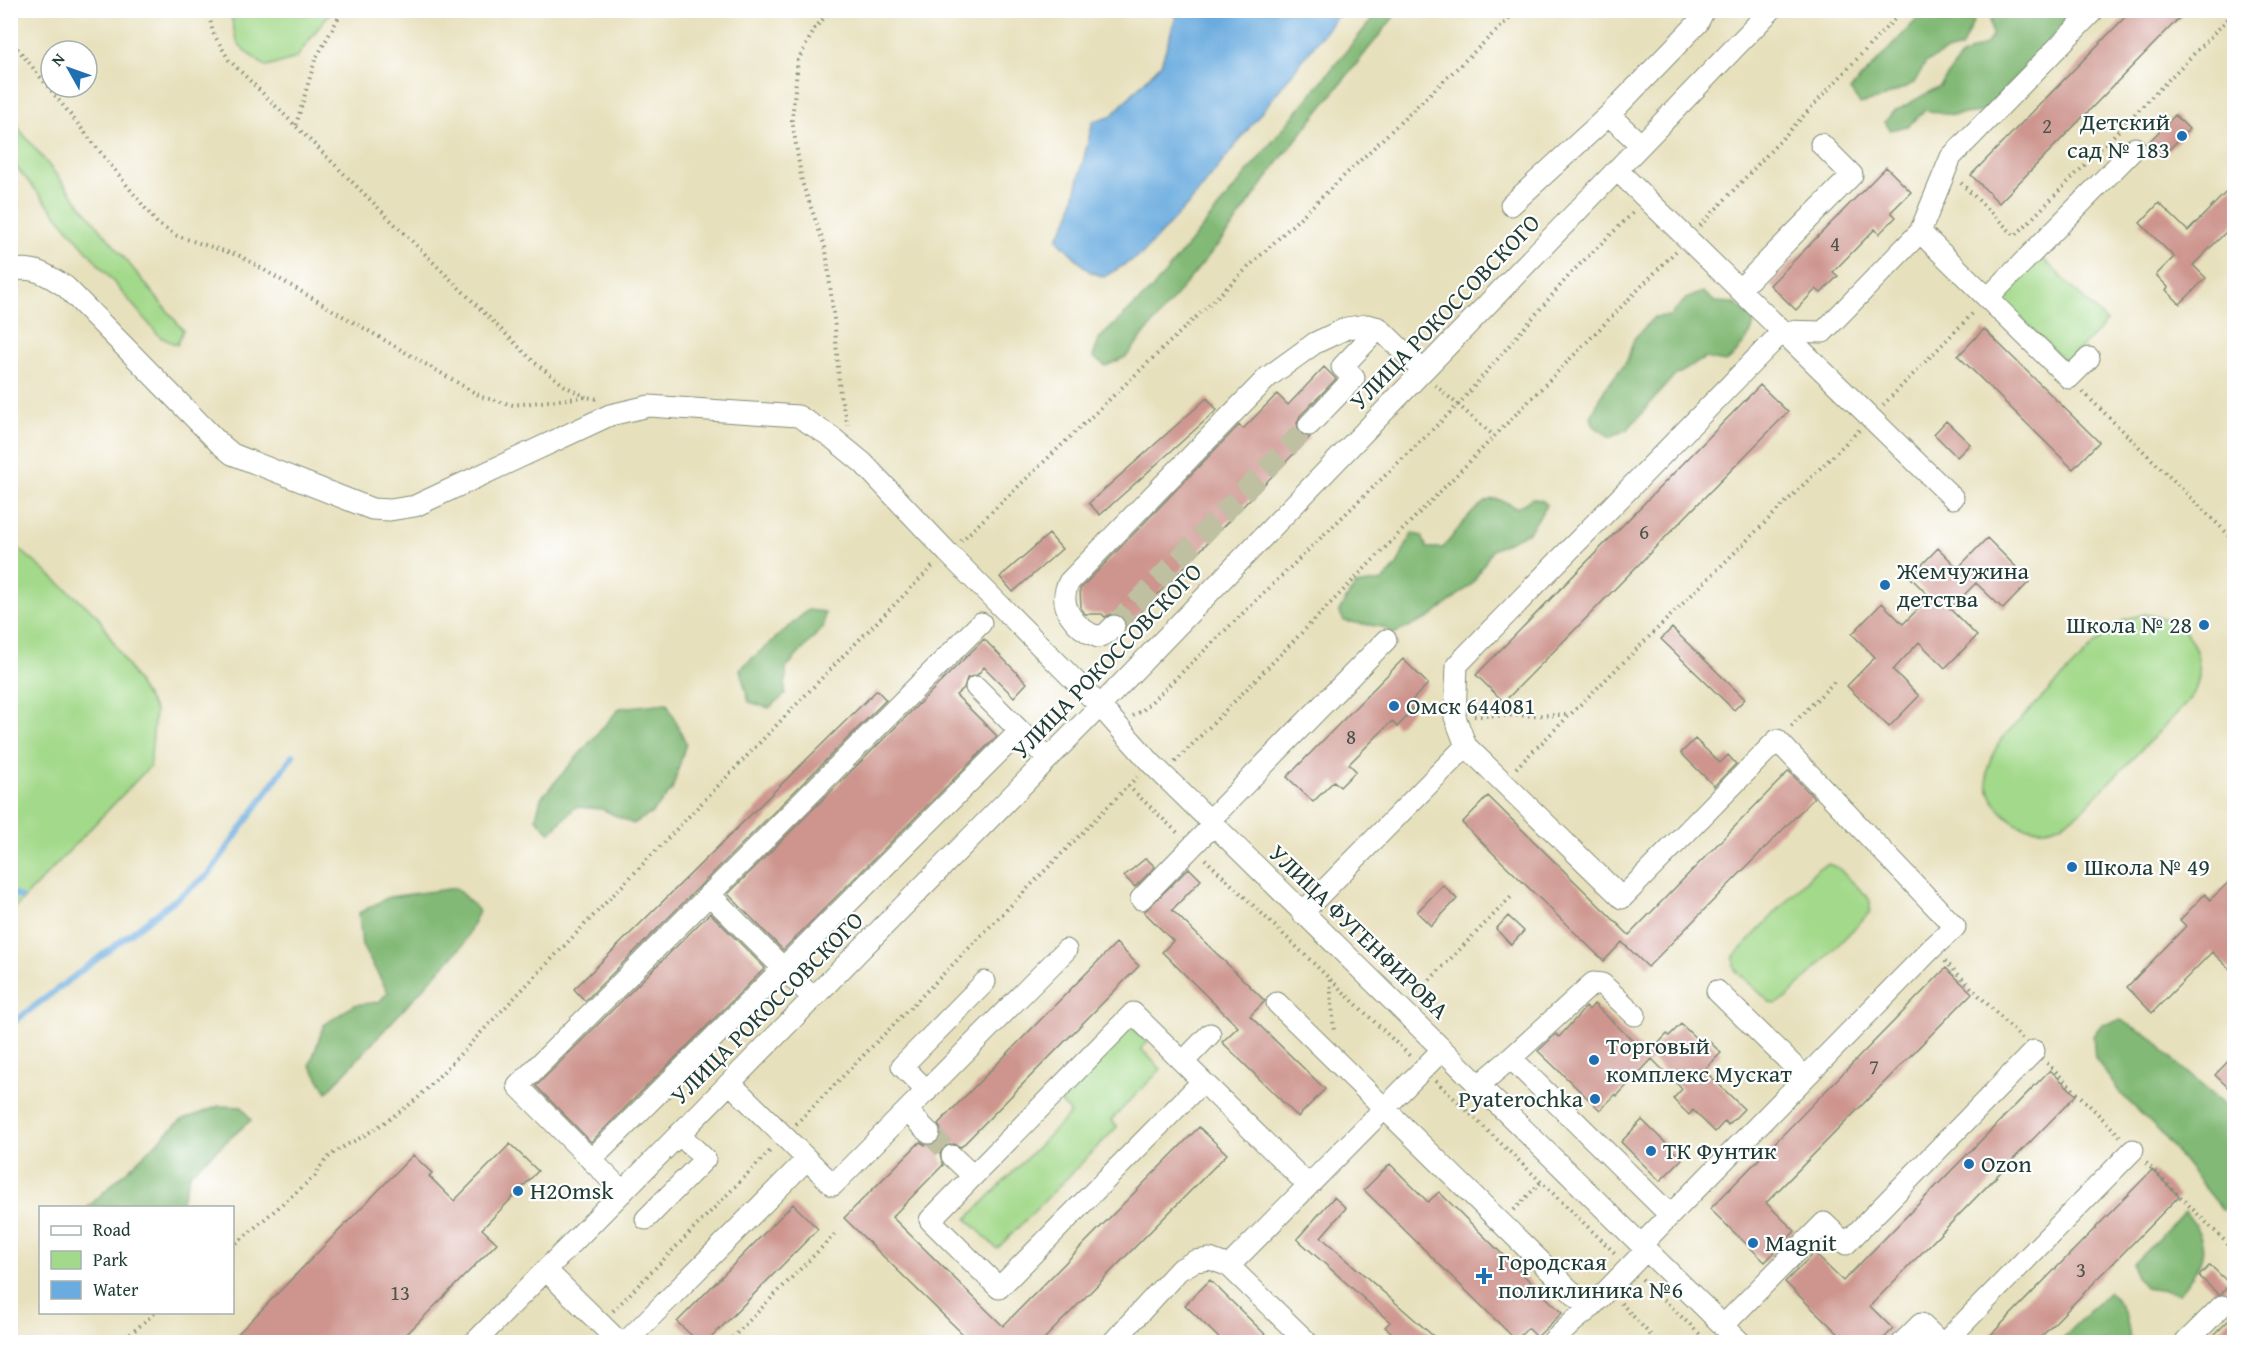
<svg xmlns="http://www.w3.org/2000/svg" width="2245" height="1353" viewBox="0 0 2245 1353" font-family="'Gentium Book Plus',serif">
  <style>
    .green { fill: #a3d98a; stroke: #618b5f; stroke-width: 1.5 }
    .forest { fill: #82b976; stroke: #507b55; stroke-width: 1.5 }
    .water { fill: #6aacdf; stroke: #44748a; stroke-width: 1.5 }
    .lines { fill: none; stroke-linecap: round; stroke-linejoin: round }
    .stream { stroke: #6aacdf; stroke-width: 6 }
    .building { fill: #ce958e }
    .minor-tunnel { stroke: #bfbfa1; stroke-width: 21; stroke-dasharray: 21 10; stroke-linecap: butt }
    .minor-casing { stroke: #838e78; stroke-width: 23 }
    .path { stroke: #838e78; stroke-width: 4; stroke-dasharray: 1.5 4.5; stroke-linecap: butt }
    .minor { stroke: #fff; stroke-width: 21 }
    .poi-dot { fill: #1f6fb2; stroke: #fff; stroke-width: 2 }
    .labels { text-anchor: middle; stroke-width: 4.5; stroke-linejoin: round; paint-order: stroke }
    .number-label { font-size: 21px; fill: #4b534a }
    .poi-label { font-size: 24px; fill: #1f3d34; stroke: #fff; text-anchor: start }
    .street-label { font-size: 24px; fill: #1f3d34; stroke: #fff }
  </style>
  <rect width="100%" height="100%" fill="#fff"/>
  <filter id="ink" filterUnits="userSpaceOnUse"><feTurbulence type="fractalNoise" baseFrequency=".0167" numOctaves="2"/><feDisplacementMap in="SourceGraphic" scale="12" xChannelSelector="R" yChannelSelector="G"/><feConvolveMatrix kernelMatrix="1 2 1 2 8 2 1 2 1" color-interpolation-filters="sRGB"/></filter>
  <filter id="wash" filterUnits="userSpaceOnUse"><feTurbulence type="fractalNoise" baseFrequency=".008" numOctaves="4" result="noise"/><feDisplacementMap in="SourceGraphic" scale="24" xChannelSelector="R" yChannelSelector="G"/><feGaussianBlur stdDeviation="1.35" result="paint"/><feColorMatrix in="noise" values="0 0 0 0 0 0 0 0 0 0 0 0 0 0 0 0 0 1.4 0 .05"/><feComposite in="paint" operator="in"/></filter>
  <g filter="url(#wash)">
    <rect width="100%" height="100%" fill="#e7e0bc"/>
    <path class="green" d="M231 11V10L331 11 296 58 267 67C239 48 234 45 231 11Z
      M11 119 183 330 177 345 160 337 11 161Z
      M2039 255 2107 322 2069 359 2064 360 2001 299Z
      M11 542 97 615 155 711 150 766 11 912Z
      M2145 614C2151 616 2158 616 2164 618 2192 627 2207 664 2195 690 2192 695 2188 701 2184 706L2079 813C2067 821 2056 829 2041 829 2013 830 1987 804 1987 776 1987 762 1995 750 2002 738L2108 631 2125 619Z
      M1828 864 1838 868 1867 896 1870 901V912L1786 999 1776 1004 1771 1003 1737 972 1734 967V956L1818 868Z
      M1130 1026 1147 1042 1141 1049 1161 1069 1111 1120 1117 1127 997 1249 967 1219 1071 1113 1057 1099Z"/>
    <path class="forest" d="M1379 11H1391L1393 18 1279 161 1233 226 1126 357 1106 366 1093 357 1099 339 1153 288Z
      M1925 11H1984L1975 18 1961 48 1943 53 1926 62 1914 83 1880 99 1860 104 1850 90Z
      M1999 11H2082L1982 112 1953 115 1925 110 1908 126 1890 130 1885 122 1892 113 1940 86 1961 56 1986 44 1992 37 1990 20Z
      M1703 292 1715 302 1734 303 1752 318 1754 323 1750 335 1732 358 1725 362 1705 358 1673 377 1628 429 1610 437 1594 426 1591 417 1605 389 1627 361 1634 339 1654 317 1670 316 1686 299Z
      M1532 498 1543 501 1547 505 1529 532 1492 550 1472 584 1429 618 1393 634 1383 627 1344 621 1339 611 1355 585 1383 581 1397 565 1412 533 1422 536 1427 548H1443C1454 535 1474 505 1490 500 1499 497 1509 504 1517 508Z
      M808 610 825 612 823 627 786 668 785 695 769 708 749 702 740 669Z
      M667 703 686 743 672 790 652 813 633 824 602 809 575 807 550 833 536 818 541 798 620 708Z
      M456 888 479 911 463 945 327 1092 310 1065 324 1025 354 1005 379 1002 388 992 362 946 359 913 389 897Z
      M2121 1020 2152 1038 2175 1062 2234 1113V1210L2222 1209 2160 1132 2120 1093 2095 1058 2093 1036 2102 1024Z
      M219 1106 242 1107 251 1120 191 1172 181 1203 175 1207H88L180 1121Z
      M2185 1212C2214 1246 2204 1262 2179 1293L2146 1288 2135 1275 2133 1264Z
      M2109 1292C2124 1306 2129 1322 2130 1342H2058Z"/>
    <path class="water" d="M1178 11H1341L1194 198 1141 255 1104 277 1089 271 1057 239 1070 215 1093 121 1110 117 1161 64Z"/>
    <g class="lines">
      <path class="stream" d="M10 892 20 897
        M10 1025 209 874 293 755"/>
    </g>
    <g id="blocks">
      <path class="building" d="M2132 10H2187L1999 203 1971 175Z
        M2175 115 2189 129 2162 157 2148 143Z
        M1886 167 1911 192 1891 212 1896 217 1879 234 1875 229 1833 272 1838 276 1821 293 1816 289 1796 310 1770 285Z
        M2235 183V223L2193 265 2206 278 2180 304 2166 290 2168 287 2156 275 2174 257 2140 223 2159 203 2188 231Z
        M1984 329 2099 442 2073 469 1958 356Z
        M1324 367 1336 379 1300 416 1297 423 1300 434 1310 437 1126 627 1123 617 1118 614H1111L1105 617 1102 614H1085L1081 608 1080 589 1239 425 1243 429 1277 394 1288 405Z
        M1760 385 1788 412 1504 702 1476 675Z
        M1207 398 1217 410 1100 515 1089 503Z
        M1946 421 1970 444 1957 457 1934 434Z
        M1049 534 1062 549 1013 592 1000 577Z
        M1987 538 2030 581 2003 609 1976 583 1950 609 1977 636 1945 668 1919 642 1893 670 1919 696 1889 727 1847 686 1875 657 1852 634 1882 603 1903 624 1930 597 1910 577 1938 548 1958 568Z
        M1672 628 1745 699 1734 710 1661 639Z
        M984 639 1027 683 1014 697 984 667 977 675 967 678 964 688 956 695 997 736 783 950 728 894Z
        M1403 659 1428 684 1408 704 1413 710 1397 727 1392 721 1349 764 1356 771 1340 787 1334 781 1313 802 1287 777Z
        M877 690 886 700 585 1001 574 989Z
        M1695 739 1720 763 1728 755 1736 764 1714 786 1681 753Z
        M1789 771 1814 798 1648 967 1622 942 1604 961 1462 823 1488 796 1629 935Z
        M1146 858 1155 867 1135 887 1124 876Z
        M1189 868 1201 880 1172 910 1265 1001 1250 1016 1325 1089 1298 1117 1222 1042 1238 1027 1162 952 1173 941 1144 912Z
        M2235 876V974L2212 952 2152 1013 2127 987 2186 926 2180 920 2205 894 2210 900Z
        M1443 885 1457 899 1431 926 1417 912Z
        M710 913 765 968 591 1142 536 1086Z
        M1508 916 1524 931 1511 945 1496 929Z
        M1116 943 1139 966 961 1147 954 1144 943 1147 940 1154 943 1165 892 1217 1003 1326 1199 1127 1227 1154 1041 1342H971L844 1218 920 1142 925 1145H932L938 1142 941 1130 938 1124Z
        M1946 968 1972 993 1766 1203 1795 1231 1765 1262 1710 1209Z
        M1594 1004 1648 1055 1667 1034 1669 1036 1681 1024 1704 1046 1709 1041 1721 1053 1704 1070 1744 1109 1728 1125 1725 1121 1715 1132 1693 1110 1689 1115 1673 1099 1682 1089 1652 1059 1617 1096 1616 1094 1600 1110 1538 1051 1556 1034 1559 1037 1586 1007 1589 1010Z
        M2235 1054V1094L2215 1075Z
        M2050 1070 2076 1095 1870 1306 1893 1329 1880 1342H1847L1785 1282 1814 1253 1843 1281Z
        M1642 1120 1682 1159 1660 1181 1621 1142Z
        M510 1144 538 1171 482 1229 497 1243 399 1342H230L413 1155 432 1173 429 1176 454 1201Z
        M1390 1164 1428 1202 1439 1192 1562 1313 1537 1337 1528 1328 1516 1340 1364 1190Z
        M2152 1170 2179 1196 2036 1342H1984Z
        M1334 1197 1346 1208 1321 1237 1440 1342H1403L1385 1327 1390 1322 1297 1239Z
        M793 1204 818 1229 707 1342H699L677 1322Z
        M2210 1265 2230 1284 2221 1294H2218L2199 1276Z
        M1210 1280 1223 1293 1273 1342H1223L1185 1305Z
        M2235 1314V1342H2207Z"/>
    </g>
  </g>
  <g filter="url(#ink)">
    <use href="#blocks" fill-opacity="0" stroke="#838e78" stroke-width="1.5"/>
    <g class="lines">
      <path class="minor-tunnel" d="M1114 626 1309 425
        M929 1133 952 1156"/>
      <defs>
        <path id="minor" d="M1609 115 1641 145
          M1617 170 1953 498
          M1511 205 1609 115 1697 24 1704 10
          M1920 232 2069 378 2089 358
          M10 271C33 265 48 275 66 287L218 442 232 454 372 509 390 510 415 506 610 415 649 406 798 416 830 436 863 463 948 553 1100 706 1151 763 1740 1342
          M1740 289 1852 175 1821 144
          M1988 298 2135 148
          M1309 425 1354 378 1342 367 1379 328 1423 371
          M1114 626 1107 633 1098 637C1076 629 1056 606 1069 582L1268 377 1315 343 1347 328 1367 325 1379 328
          M976 687 1048 759
          M1466 746 1622 898 1777 740 1955 927 1932 948 1641 1245
          M1209 821 1386 640
          M709 894 813 998
          M1141 899 1213 825
          M1302 913 1466 746 1455 717 1457 665 1783 331 1823 332 1920 232 1951 157 2094 10
          M1717 991 1805 1077
          M1277 1003 1589 1309 1646 1250
          M1511 1058 1670 1215
          M1183 1062 1210 1034
          M1202 1082 999 1288 930 1220 1133 1013 1308 1185
          M1478 1086 1511 1058 1593 983 1602 984 1635 1015
          M927 1091 902 1066 985 982
          M907 1111 929 1133
          M952 1156 973 1176
          M807 1159 833 1185 1066 950
          M591 1160 1020 731
          M623 1192 518 1086 981 623
          M646 1219 705 1159 679 1134
          M1229 1266 1442 1050
          M546 1270 619 1342
          M1723 1326 1824 1223 1846 1244 2034 1051
          M475 1342 1100 706 1771 10
          M626 1342 807 1159 730 1083
          M1113 1342 1179 1270 1195 1261 1210 1259 1229 1266 1307 1342
          M1552 1342 1574 1321 1589 1309
          M1903 1342 1921 1324 1940 1342
          M1945 1342 2133 1150
          M2186 1342 2222 1306"/>
      </defs>
      <use href="#minor" class="minor-casing"/>
      <path class="path" d="M208 10 213 33 229 60 534 362 565 386 586 397
        M831 10 815 28 798 60 792 120 802 182 826 250 835 328 840 395 848 425
        M10 39 157 223 177 236 240 256 482 397 513 405 586 397 598 399
        M296 125 315 60 343 10
        M1961 183 2015 236 2234 13
        M1700 226 1903 10
        M1435 385 1494 436
        M2083 392 2233 539
        M1883 405 1974 312
        M961 541 1518 10
        M1133 716 1142 711 1458 405 1572 272 1635 211
        M1474 716 1569 715
        M1791 726 1834 682
        M1175 762 1676 251
        M1516 768 1859 430
        M1128 786 1180 835
        M1205 859 1411 1057
        M1945 961 2022 1039
        M1330 980 1334 1032
        M1413 997 1513 895
        M2047 1063 2120 1136
        M1436 1081 1617 1255
        M796 1124 1137 777
        M2146 1163 2234 1250
        M1514 1210 1541 1182
        M232 1247 315 1176C330 1148 345 1148 370 1132 386 1122 402 1110 417 1099L844 655 935 564
        M1642 1279 1708 1342
        M1621 1303 1657 1342
        M613 1311 772 1149
        M121 1342 156 1312
        M728 1342 837 1232"/>
      <use href="#minor" class="minor"/>
    </g>
  </g>
  <g class="poi-dot">
    <circle cx="2182" cy="136" r="6"/>
    <circle cx="1885" cy="585" r="6"/>
    <circle cx="2204" cy="625" r="6"/>
    <circle cx="1394" cy="706" r="6"/>
    <circle cx="2072" cy="867" r="6"/>
    <circle cx="1594" cy="1060" r="6"/>
    <circle cx="1595" cy="1099" r="6"/>
    <circle cx="1651" cy="1151" r="6"/>
    <circle cx="1969" cy="1164" r="6"/>
    <circle cx="518" cy="1191" r="6"/>
    <circle cx="1753" cy="1243" r="6"/>
    <path d="M1481 1267h6v6h6v6h-6v6h-6v-6h-6v-6h6z"/>
  </g>
  <g class="labels">
    <g class="number-label">
      <text x="2047" y="133">2</text>
      <text x="1835" y="251">4</text>
      <text x="1644" y="539">6</text>
      <text x="1351" y="744">8</text>
      <text x="1874" y="1074">7</text>
      <text x="2081" y="1277">3</text>
      <text x="400" y="1300">13</text>
    </g>
    <g class="poi-label">
      <text x="2170" y="130" text-anchor="end">Детский<tspan x="2170" dy="28">сад № 183</tspan></text>
      <text x="1897" y="579">Жемчужина<tspan x="1897" dy="28">детства</tspan></text>
      <text x="2192" y="633" text-anchor="end">Школа № 28</text>
      <text x="1406" y="714">Омск 644081</text>
      <text x="2084" y="875">Школа № 49</text>
      <text x="1606" y="1054">Торговый<tspan x="1606" dy="28">комплекс Мускат</tspan></text>
      <text x="1583" y="1107" text-anchor="end">Pyaterochka</text>
      <text x="1663" y="1159">ТК Фунтик</text>
      <text x="1981" y="1172">Ozon</text>
      <text x="530" y="1199">H2Omsk</text>
      <text x="1765" y="1251">Magnit</text>
      <text x="1498" y="1270">Городская<tspan x="1498" dy="28">поликлиника №6</tspan></text>
    </g>
    <g class="street-label">
      <text transform="translate(1445 312) rotate(-46)" y="8">УЛИЦА РОКОССОВСКОГО</text>
      <text transform="translate(1107 661) rotate(-46)" y="8">УЛИЦА РОКОССОВСКОГО</text>
      <text transform="translate(1359 932) rotate(44)" y="8">УЛИЦА ФУГЕНФИРОВА</text>
      <text transform="translate(767 1008) rotate(-45)" y="8">УЛИЦА РОКОССОВСКОГО</text>
    </g>
  </g>
  <rect width="2245" height="1353" fill="none" stroke="#fff" stroke-width="36"/>
  <rect x="39" y="1206" width="195" height="108" fill="#ffffff" stroke="#a5b1ae" stroke-width="1.5"/>
  <rect x="51" y="1226" width="30" height="9" fill="#ffffff" stroke="#a5b1ae" stroke-width="1.5"/>
  <text x="93" y="1236" font-size="18" fill="#1f3d34">Road</text>
  <rect x="51" y="1251" width="30" height="18" fill="#a3d98a" stroke="#a5b1ae" stroke-width="1.5"/>
  <text x="93" y="1266" font-size="18" fill="#1f3d34">Park</text>
  <rect x="51" y="1281" width="30" height="18" fill="#6aacdf" stroke="#a5b1ae" stroke-width="1.5"/>
  <text x="93" y="1296" font-size="18" fill="#1f3d34">Water</text>
  <g transform="translate(69 69) rotate(310)"><circle r="28" fill="#ffffff" stroke="#a5b1ae" stroke-width="1.5"/>
  <path d="M0-4.5L10 22L0 15L-10 22Z" fill="#1f6fb2"/>
  <text y="-9" font-size="16" font-weight="bold" text-anchor="middle" fill="#1f3d34">N</text>
  </g>
</svg>
